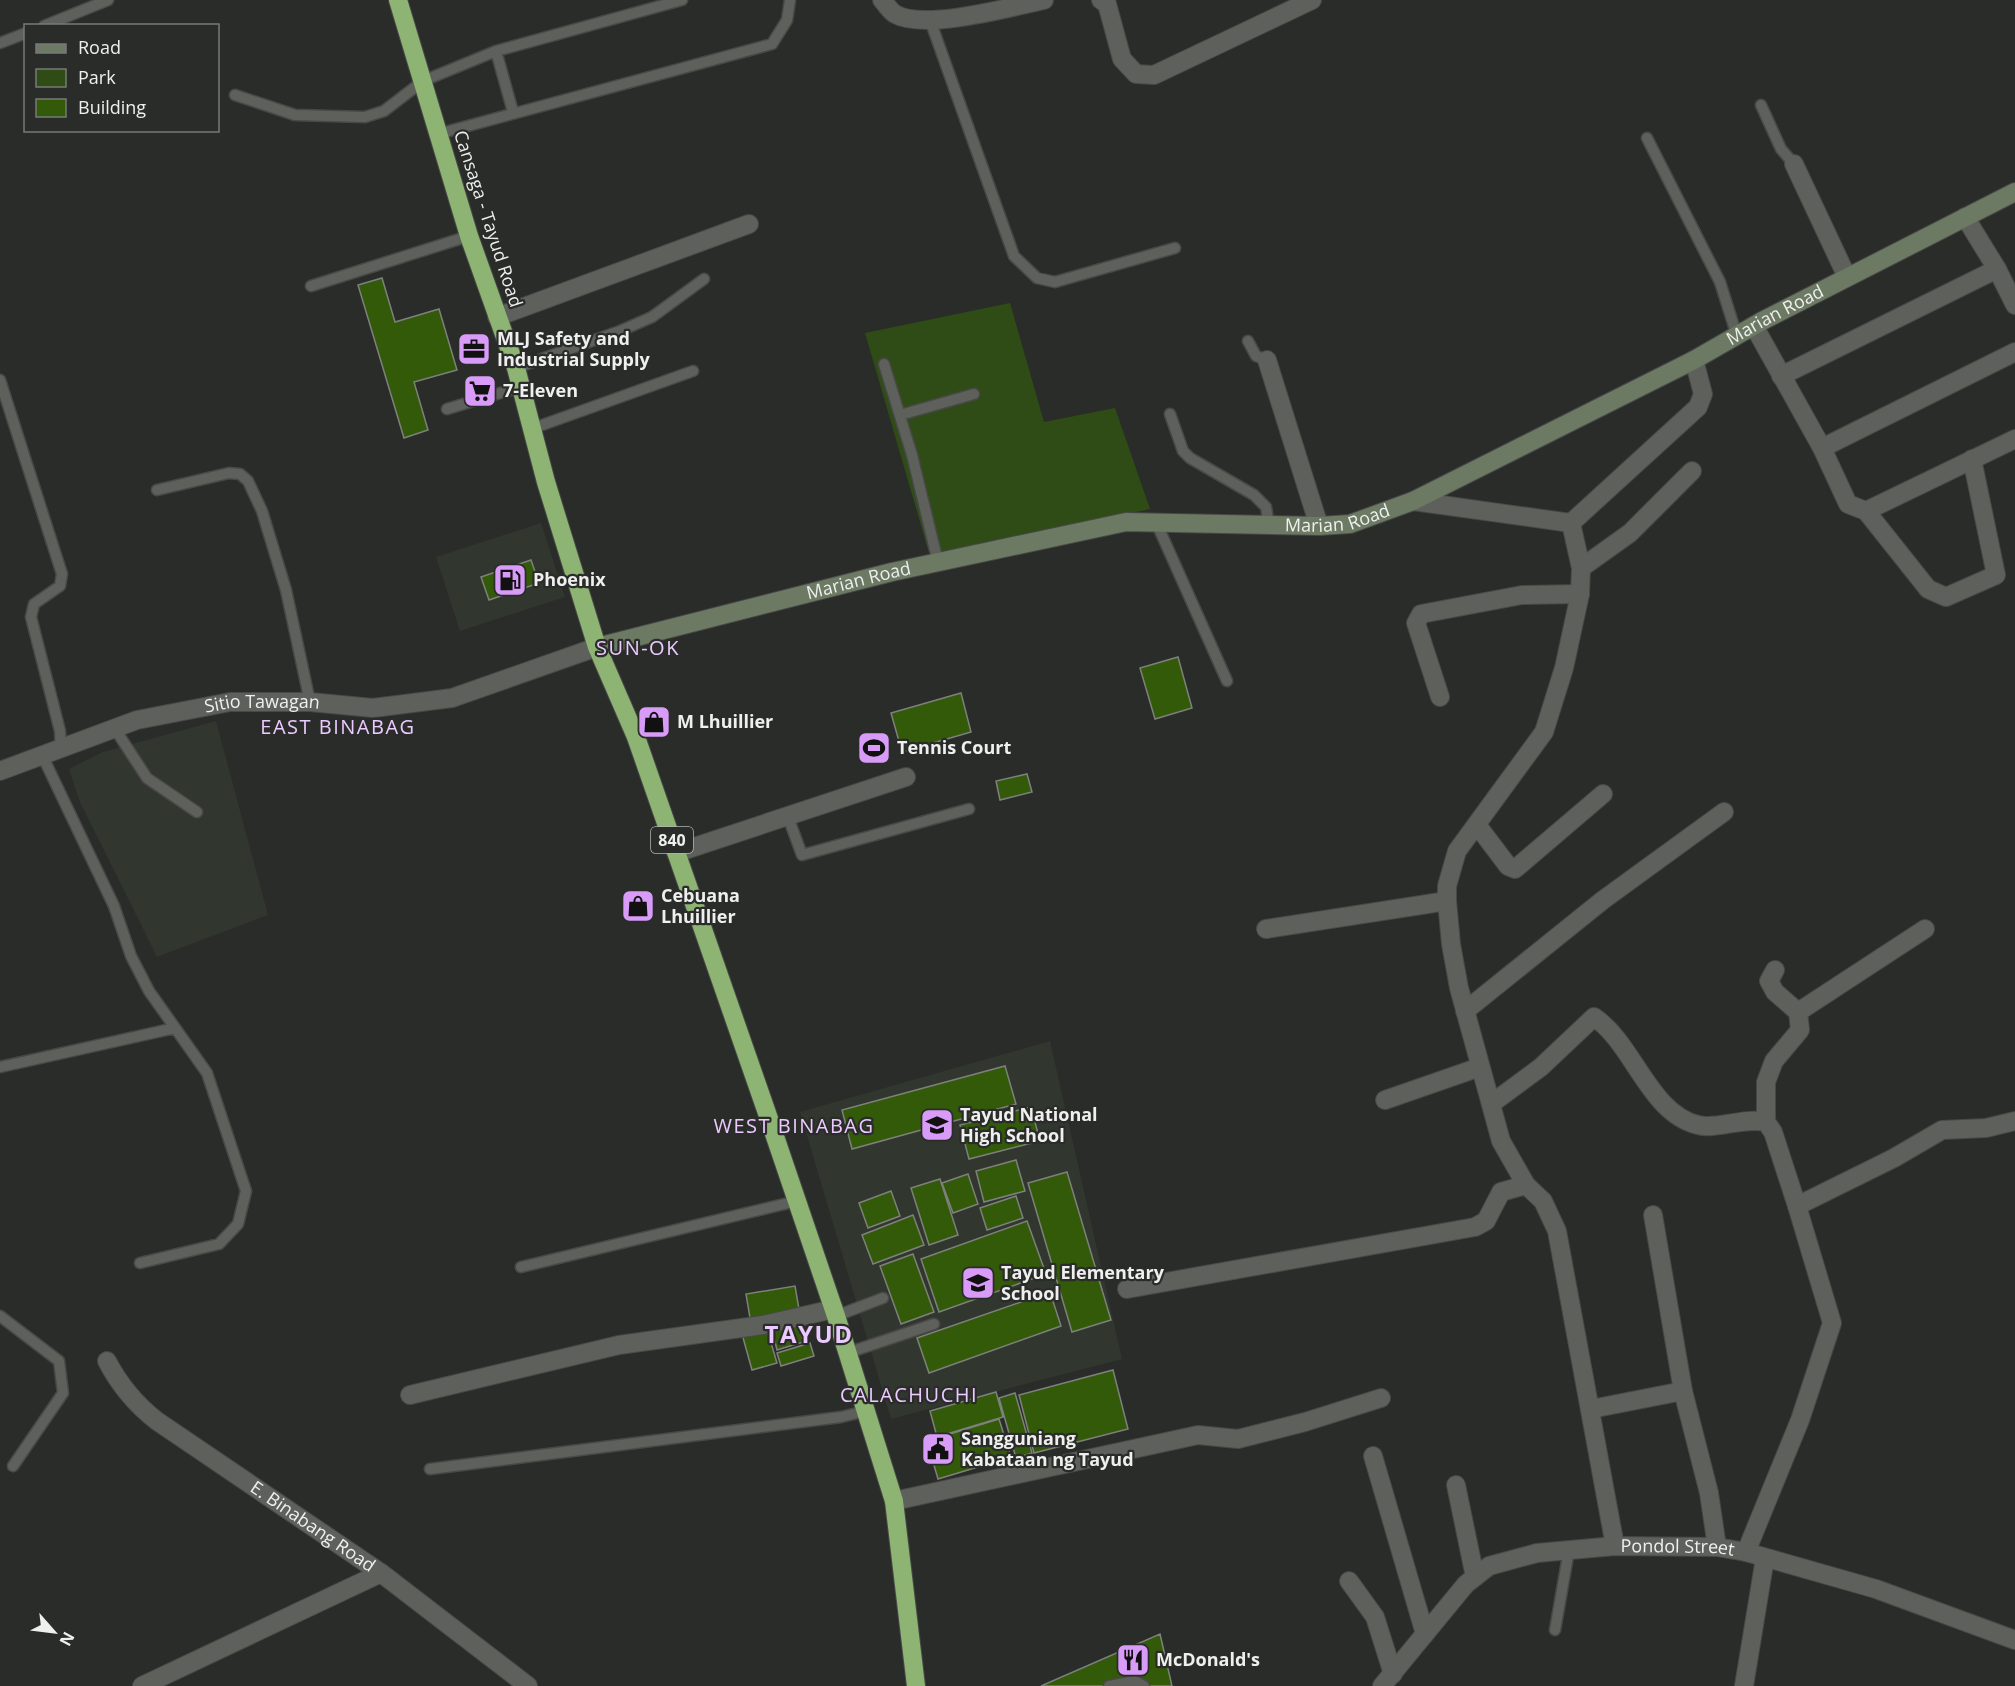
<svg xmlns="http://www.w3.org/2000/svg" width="2015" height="1686" viewBox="0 0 2015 1686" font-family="'Open Sans',sans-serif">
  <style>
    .built { fill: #31362e }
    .green { fill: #2f4c17 }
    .building { fill: #335a09; stroke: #7e807d; stroke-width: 1.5 }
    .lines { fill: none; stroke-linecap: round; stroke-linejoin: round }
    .lane-casing { stroke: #484947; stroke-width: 13 }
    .street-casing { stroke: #484947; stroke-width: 20 }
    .secondary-casing { stroke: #484947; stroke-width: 20 }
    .highway-casing { stroke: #484947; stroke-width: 20 }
    .lane { stroke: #5e605c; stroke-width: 10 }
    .street { stroke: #5e605c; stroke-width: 18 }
    .secondary { stroke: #6c7963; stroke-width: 18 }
    .highway { stroke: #8db472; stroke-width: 18 }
    .labels { text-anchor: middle; stroke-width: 4.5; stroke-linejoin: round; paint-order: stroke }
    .shield { fill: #2a2c29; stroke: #b3b4b3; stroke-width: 1.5 }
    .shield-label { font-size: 16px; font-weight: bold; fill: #eeefee }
    .street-label { font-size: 18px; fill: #eeefee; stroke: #2a2c29 }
    .poi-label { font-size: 18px; font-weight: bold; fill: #eeefee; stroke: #2a2c29; text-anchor: start }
    .neighbourhood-label { font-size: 20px; letter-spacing: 1.5px; fill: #eccaff; stroke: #2a2c29 }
    .district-label { font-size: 24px; font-weight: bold; letter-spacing: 1.5px; fill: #eccaff; stroke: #2a2c29 }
  </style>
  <rect width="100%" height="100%" fill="#2a2c29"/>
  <path class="built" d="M541 523 565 597 460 631 436 557Z
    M216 721 268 915 157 957 80 802 69 769 103 752Z
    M1050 1041 1122 1359 891 1419 800 1112Z"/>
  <path class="green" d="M1010 303 1044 422 1115 408 1150 509 930 556 865 333Z"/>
  <path class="building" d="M382 278 395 322 439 309 457 370 414 382 428 430 404 438 358 285Z
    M531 560 539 583 489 600 481 577Z
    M1178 657 1192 708 1155 719 1140 668Z
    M961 693 971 732 902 752 891 713Z
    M1027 774 1032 792 1000 800 996 781Z
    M1005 1066 1016 1104 852 1149 842 1110Z
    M1031 1107 1040 1141 969 1159 960 1125Z
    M1016 1160 1025 1191 984 1202 976 1171Z
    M1067 1172 1111 1320 1072 1332 1028 1183Z
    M968 1174 978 1204 953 1213 942 1183Z
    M940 1179 958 1235 929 1245 911 1188Z
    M891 1191 900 1216 868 1228 859 1203Z
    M1016 1196 1023 1218 987 1230 980 1208Z
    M913 1215 924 1245 873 1264 862 1235Z
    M1027 1221 1046 1274 939 1312 921 1259Z
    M913 1254 934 1312 901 1324 880 1266Z
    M795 1286 800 1315 751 1324 746 1294Z
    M1050 1292 1061 1326 929 1373 917 1338Z
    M798 1322 803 1342 777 1350 772 1330Z
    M766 1326 777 1363 752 1370 742 1334Z
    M810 1343 814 1356 781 1366 777 1353Z
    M1113 1370 1128 1429 1034 1453 1019 1395Z
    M996 1392 1003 1417 937 1437 930 1411Z
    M1015 1393 1032 1453 1016 1458 999 1398Z
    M999 1419 1011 1457 938 1479 927 1441Z
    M1160 1634 1172 1686H1041Z"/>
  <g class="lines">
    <defs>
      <path id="lane" d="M930 20 1014 256 1037 278 1055 282 1175 248
        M44 26 108 0
        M0 43 26 33
        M496 51 513 112
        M235 95 295 115 365 117 384 111 423 81 496 51 682 0
        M1761 105 1781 149 1794 164
        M438 134 772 44 787 20 790 0
        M1647 138 1720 282 1737 336
        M311 286 469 236
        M1248 341 1256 356 1267 360
        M884 364 912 455 938 562
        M516 368 620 331 652 317 704 279
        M0 380 62 574 60 586 34 604 31 617 60 731 61 750
        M447 409 520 387
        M1170 414 1183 451 1190 458 1254 495 1266 507 1269 525
        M900 415 974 394
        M531 429 693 371
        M157 490 229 473 240 474 248 481 262 511 286 590 310 702
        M1156 522 1227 681
        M115 729 147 778 197 812
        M42 755 114 906 131 956 149 991 207 1073 246 1191 238 1224 219 1244 140 1263
        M788 817 802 855 969 809
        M0 1067 175 1028
        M521 1267 797 1201
        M0 1316 59 1361 63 1393 13 1466
        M836 1316 883 1298
        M847 1353 934 1324
        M430 1469 841 1417 866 1411
        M1555 1630 1569 1550
        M1109 1686 1135 1681 1144 1686"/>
      <g id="street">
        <path d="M882 0C886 4 890 11 895 14 924 31 1011 7 1044 0"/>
        <path d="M1101 0 1107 4 1122 59 1136 74 1154 75 1312 0"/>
        <path d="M1794 164 1847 277"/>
        <path d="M1965 217 1997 269 2015 305"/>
        <path d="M497 317 749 224"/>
        <path d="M1754 326 1822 448 1848 504 1866 511 1928 589 1946 597 1996 575 1972 459"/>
        <path d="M1267 360 1319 526"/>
        <path d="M1781 376 1997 269"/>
        <path d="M1822 448 2015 352"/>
        <path d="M1413 501 1571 523 1698 407 1703 394 1694 360"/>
        <path d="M1866 511 2015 439"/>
        <path d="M1571 523 1581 568 1580 594 1564 668 1544 732 1457 851 1447 886V901L1451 944 1459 988 1501 1141 1526 1185 1543 1201 1557 1231 1615 1546"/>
        <path d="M1581 568 1630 533 1692 471"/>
        <path d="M1440 697 1416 623 1421 614 1522 595 1580 594"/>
        <path id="s1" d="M0 771 137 720 230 702H310L373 708 452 698 597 647"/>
        <path d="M1477 825 1508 866 1515 869 1603 794"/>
        <path d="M676 853 906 777"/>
        <path d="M1266 929 1447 901"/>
        <path d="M1465 1011 1603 900 1724 812"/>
        <path d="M1798 1012 1925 929"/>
        <path d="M1385 1100 1480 1067"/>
        <path d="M1491 1104 1541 1067 1594 1017C1634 1044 1649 1113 1698 1125 1716 1130 1743 1117 1766 1122L1773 1132 1797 1206"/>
        <path d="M1766 1122V1082L1774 1061 1800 1030 1798 1012 1775 992 1769 981 1775 970"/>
        <path d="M1653 1215 1683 1391 1709 1493 1717 1547"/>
        <path d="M1127 1289 1475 1227 1486 1221 1501 1192 1526 1185"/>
        <path id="s2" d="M107 1361C120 1386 135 1404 157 1421L381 1573 528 1686"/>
        <path d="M410 1395 619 1345 763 1325 834 1309"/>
        <path d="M1591 1409 1683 1391"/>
        <path d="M1373 1456 1425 1634"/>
        <path d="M1456 1485 1475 1577"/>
        <path d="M894 1501 1198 1435 1238 1439 1305 1422 1381 1398"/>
        <path d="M1746 1552 1800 1420 1832 1323 1797 1206 1894 1158 1942 1130 1986 1128 2015 1121"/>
        <path d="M1349 1581 1375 1617 1393 1674"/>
        <path d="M142 1686 381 1573"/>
        <path id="s3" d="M1382 1686 1466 1584 1489 1566 1537 1553 1615 1546 1717 1547 1746 1552 1876 1589 2015 1640"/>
        <path d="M1744 1686 1765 1558"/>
      </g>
      <g id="secondary">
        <path id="s4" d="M597 647 892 572 1126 522 1319 526 1350 524 1413 501 1694 360 1762 321 2015 192"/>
      </g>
      <path id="highway" d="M398 0 469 236 516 368 546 482 597 647 636 737 767 1113 836 1316 894 1501 916 1686"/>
    </defs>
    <use href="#lane" class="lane-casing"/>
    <use href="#street" class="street-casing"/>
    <use href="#secondary" class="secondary-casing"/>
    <use href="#highway" class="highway-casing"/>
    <use href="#lane" class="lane"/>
    <use href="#street" class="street"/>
    <use href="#secondary" class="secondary"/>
    <use href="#highway" class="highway"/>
  </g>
  <defs>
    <symbol id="office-square" viewBox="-11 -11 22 22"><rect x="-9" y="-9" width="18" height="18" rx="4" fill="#d89bf8" stroke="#2a2c29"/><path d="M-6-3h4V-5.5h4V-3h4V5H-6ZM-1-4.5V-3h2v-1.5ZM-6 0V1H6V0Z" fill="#111"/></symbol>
    <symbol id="supermarket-square" viewBox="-11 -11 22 22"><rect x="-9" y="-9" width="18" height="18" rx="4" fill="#d89bf8" stroke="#2a2c29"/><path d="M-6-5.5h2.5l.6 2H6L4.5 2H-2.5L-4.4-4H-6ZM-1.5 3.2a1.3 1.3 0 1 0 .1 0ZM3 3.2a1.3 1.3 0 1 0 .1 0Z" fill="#111"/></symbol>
    <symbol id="fuel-square" viewBox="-11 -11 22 22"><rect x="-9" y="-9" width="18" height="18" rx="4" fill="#d89bf8" stroke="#2a2c29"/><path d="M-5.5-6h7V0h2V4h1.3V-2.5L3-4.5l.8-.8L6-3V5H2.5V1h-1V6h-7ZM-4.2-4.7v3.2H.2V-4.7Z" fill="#111"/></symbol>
    <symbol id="shop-square" viewBox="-11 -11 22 22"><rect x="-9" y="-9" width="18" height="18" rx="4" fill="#d89bf8" stroke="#2a2c29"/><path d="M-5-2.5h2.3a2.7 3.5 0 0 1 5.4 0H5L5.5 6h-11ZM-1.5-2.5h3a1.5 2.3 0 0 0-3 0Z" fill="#111"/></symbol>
    <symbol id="stadium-square" viewBox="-11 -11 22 22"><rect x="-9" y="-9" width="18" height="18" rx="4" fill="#d89bf8" stroke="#2a2c29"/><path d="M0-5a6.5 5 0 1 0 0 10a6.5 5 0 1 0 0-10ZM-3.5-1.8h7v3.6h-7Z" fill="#111"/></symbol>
    <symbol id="school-square" viewBox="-11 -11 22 22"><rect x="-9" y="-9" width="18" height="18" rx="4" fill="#d89bf8" stroke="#2a2c29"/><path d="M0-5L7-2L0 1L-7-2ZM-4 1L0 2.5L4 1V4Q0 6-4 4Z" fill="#111"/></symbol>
    <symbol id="civic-square" viewBox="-11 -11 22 22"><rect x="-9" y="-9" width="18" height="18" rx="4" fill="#d89bf8" stroke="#2a2c29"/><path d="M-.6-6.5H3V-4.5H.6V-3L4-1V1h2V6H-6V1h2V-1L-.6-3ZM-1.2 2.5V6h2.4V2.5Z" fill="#111"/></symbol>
    <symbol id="restaurant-square" viewBox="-11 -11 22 22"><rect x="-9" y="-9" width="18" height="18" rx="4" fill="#d89bf8" stroke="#2a2c29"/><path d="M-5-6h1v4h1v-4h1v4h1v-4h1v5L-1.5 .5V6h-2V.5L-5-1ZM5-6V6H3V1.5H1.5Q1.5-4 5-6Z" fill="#111"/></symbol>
  </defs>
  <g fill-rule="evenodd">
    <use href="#office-square" x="455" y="330" width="38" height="38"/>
    <use href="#supermarket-square" x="461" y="372" width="38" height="38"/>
    <use href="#fuel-square" x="491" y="561" width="38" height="38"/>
    <use href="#shop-square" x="635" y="703" width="38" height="38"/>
    <use href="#stadium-square" x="855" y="729" width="38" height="38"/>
    <use href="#shop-square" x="619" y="887" width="38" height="38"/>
    <use href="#school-square" x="918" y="1106" width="38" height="38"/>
    <use href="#school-square" x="959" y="1264" width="38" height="38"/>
    <use href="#civic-square" x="919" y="1430" width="38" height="38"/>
    <use href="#restaurant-square" x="1114" y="1641" width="38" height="38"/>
  </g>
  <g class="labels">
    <rect class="shield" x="651" y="827" width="42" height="26" rx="4.5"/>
    <g class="shield-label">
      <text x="672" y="846">840</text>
    </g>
    <g class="street-label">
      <text transform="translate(488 219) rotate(72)" y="6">Cansaga - Tayud Road</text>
      <text dy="6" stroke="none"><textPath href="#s4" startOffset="1242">Marian Road</textPath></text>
      <text dy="6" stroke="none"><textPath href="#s4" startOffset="756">Marian Road</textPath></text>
      <text dy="6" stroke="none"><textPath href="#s4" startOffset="270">Marian Road</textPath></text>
      <text dy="6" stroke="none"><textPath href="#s1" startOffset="273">Sitio Tawagan</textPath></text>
      <text dy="6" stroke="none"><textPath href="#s2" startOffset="267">E. Binabang Road</textPath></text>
      <text dy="6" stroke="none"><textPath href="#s3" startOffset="352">Pondol Street</textPath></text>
    </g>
    <g class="poi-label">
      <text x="497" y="345">MLJ Safety and<tspan x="497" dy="21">Industrial Supply</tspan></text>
      <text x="503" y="397">7-Eleven</text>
      <text x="533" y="586">Phoenix</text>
      <text x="677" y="728">M Lhuillier</text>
      <text x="897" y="754">Tennis Court</text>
      <text x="661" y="902">Cebuana<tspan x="661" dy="21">Lhuillier</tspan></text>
      <text x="960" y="1121">Tayud National<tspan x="960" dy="21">High School</tspan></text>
      <text x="1001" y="1279">Tayud Elementary<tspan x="1001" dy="21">School</tspan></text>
      <text x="961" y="1445">Sangguniang<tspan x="961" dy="21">Kabataan ng Tayud</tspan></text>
      <text x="1156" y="1666">McDonald's</text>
    </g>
    <g class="neighbourhood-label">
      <text x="638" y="655">SUN-OK</text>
      <text x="338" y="734">EAST BINABAG</text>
      <text x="794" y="1133">WEST BINABAG</text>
      <text x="909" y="1402">CALACHUCHI</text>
    </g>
    <g class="district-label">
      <text x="809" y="1343">TAYUD</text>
    </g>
  </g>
  <rect x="24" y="24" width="195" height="108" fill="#2a2c29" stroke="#787a78" stroke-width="1.5"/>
  <rect x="36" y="44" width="30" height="9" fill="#6c7963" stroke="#787a78" stroke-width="1.5"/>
  <text x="78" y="54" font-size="18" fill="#eeefee">Road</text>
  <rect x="36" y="69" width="30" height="18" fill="#2f4c17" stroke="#787a78" stroke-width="1.5"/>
  <text x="78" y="84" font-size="18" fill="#eeefee">Park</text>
  <rect x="36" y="99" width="30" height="18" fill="#335a09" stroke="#787a78" stroke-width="1.5"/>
  <text x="78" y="114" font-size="18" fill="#eeefee">Building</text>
  <g transform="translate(54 1632) rotate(118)" stroke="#2a2c29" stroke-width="4.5" paint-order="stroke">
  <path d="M0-4.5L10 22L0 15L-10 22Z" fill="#eeefee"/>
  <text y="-9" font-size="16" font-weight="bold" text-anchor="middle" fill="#eeefee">N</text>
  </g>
</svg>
